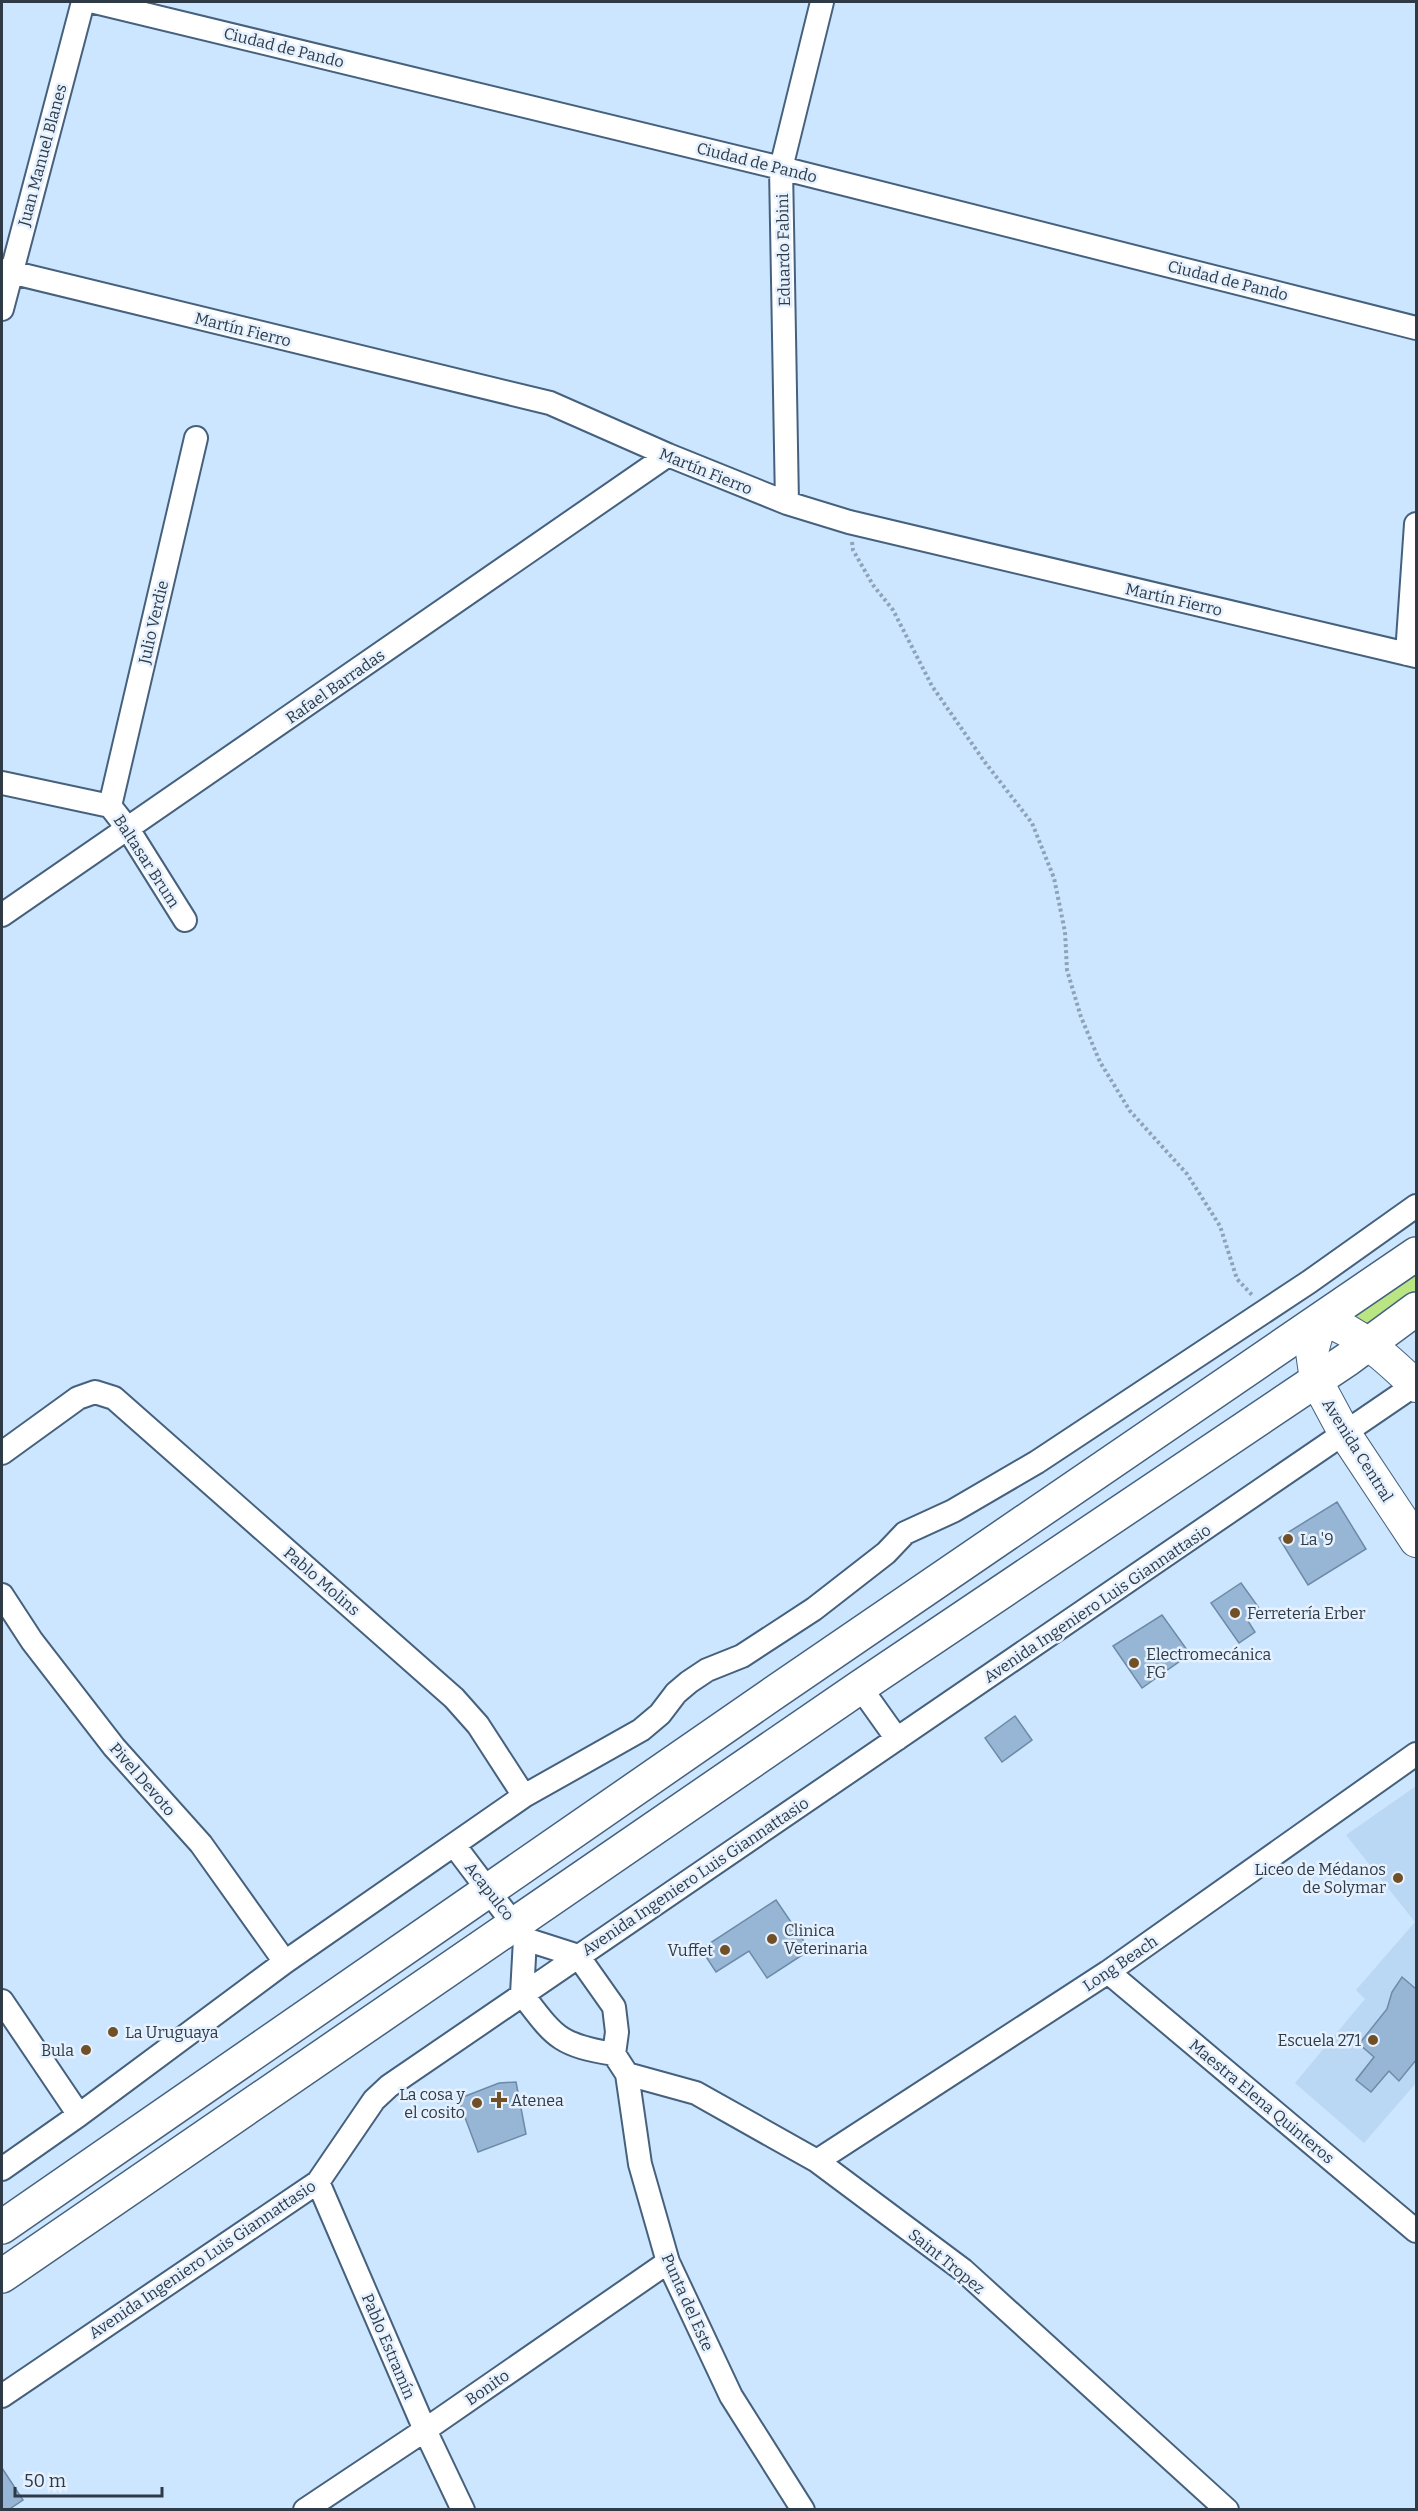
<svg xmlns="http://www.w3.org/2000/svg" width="1418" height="2511" viewBox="0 0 1418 2511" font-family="Bitter,serif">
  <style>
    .built { fill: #bad7f4 }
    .green { fill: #b9e583 }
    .building { fill: #97b5d4; stroke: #6d8aa7; stroke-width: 1.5 }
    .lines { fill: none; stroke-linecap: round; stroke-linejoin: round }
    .street-casing { stroke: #46617d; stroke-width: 26 }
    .secondary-casing { stroke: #46617d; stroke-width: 34 }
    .primary-casing { stroke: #46617d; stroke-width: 36 }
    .path { stroke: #8ea3b7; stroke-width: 4; stroke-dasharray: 3 3; stroke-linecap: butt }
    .street { stroke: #fff; stroke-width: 22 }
    .secondary { stroke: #fff; stroke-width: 32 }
    .primary { stroke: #fff; stroke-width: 33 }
    .poi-dot { fill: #714f27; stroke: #e5f1fe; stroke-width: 2 }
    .labels { text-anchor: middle; stroke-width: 5; stroke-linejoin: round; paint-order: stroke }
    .street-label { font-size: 16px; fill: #2e3b47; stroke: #e5f1fe }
    .poi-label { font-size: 16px; fill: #2e3b47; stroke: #e5f1fe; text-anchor: start }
  </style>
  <rect width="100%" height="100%" fill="#cce6ff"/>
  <path class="built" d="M1416 1786V2083L1364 2143 1295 2083 1365 1999 1356 1990 1415 1922 1346 1835Z"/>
  <path class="green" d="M1416 1268V1290L1357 1332 1346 1317Z"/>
  <path class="building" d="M1337 1502 1366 1549 1308 1585 1279 1538Z
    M1241 1583 1259 1608 1246 1618 1255 1632 1239 1643 1211 1603Z
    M1162 1615 1190 1654 1142 1688 1113 1646Z
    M1015 1716 1032 1740 1002 1762 985 1738Z
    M776 1900 810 1950 767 1978 749 1951 716 1972 701 1949Z
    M1402 1977 1416 1989V2060L1399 2081 1389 2071 1371 2092 1356 2080 1374 2057 1359 2044 1387 2009 1392 1992Z
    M516 2082 526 2134 478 2152 458 2099 499 2083Z
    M2 2468 23 2500 8 2510H2Z"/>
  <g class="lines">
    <defs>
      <path id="street" d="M95 2 781 168 1416 328
        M2 270 550 403 668 455 787 503 849 522 1416 656
        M2 309 83 2
        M787 503 781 168 822 2
        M1407 654 1416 524
        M2 783 110 806 128 829 185 920
        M110 806 196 438
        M2 915 668 455
        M2 1453 78 1398 95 1392 114 1398 454 1698 478 1725 524 1796
        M2 1595 32 1641 114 1747 201 1844 285 1962
        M860 1687 897 1739
        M454 1845 525 1939 578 1956 614 2007 617 2032 614 2054
        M525 1939 522 1994C555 2037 558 2045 614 2054L627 2074 640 2164 668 2262 731 2396 803 2510
        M1108 1972 1416 2231
        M2 2001 79 2115
        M627 2074 696 2093 817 2161 963 2270 1227 2510
        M817 2161 1108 1972 1416 1754
        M2 2169 79 2115 285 1962 524 1796 641 1730 660 1714 676 1693 689 1682 707 1670 742 1656 814 1609 886 1553 905 1533 953 1511 1037 1462 1309 1282 1416 1206
        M318 2182 425 2430 463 2510
        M2 2396 318 2182 374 2100 389 2086 1416 1384
        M305 2510 425 2430 668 2262"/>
      <path id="secondary" d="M1416 1386C1389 1360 1358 1331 1321 1319L1312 1352 1316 1380 1345 1434 1416 1541"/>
      <path id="primary" d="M2 2227 768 1697 1416 1254
        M2 2276 860 1687 1348 1359 1416 1309"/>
    </defs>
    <use href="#street" class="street-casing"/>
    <use href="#secondary" class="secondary-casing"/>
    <use href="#primary" class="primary-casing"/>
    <path class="path" d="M852 542 853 550 873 585 893 610 932 686 984 761 1032 823 1054 878 1065 932 1067 970 1081 1017 1100 1062 1130 1111 1187 1174 1220 1226 1237 1279 1253 1296"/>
    <use href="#street" class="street"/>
    <use href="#secondary" class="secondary"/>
    <use href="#primary" class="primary"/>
  </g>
  <g class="poi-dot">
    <circle cx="1288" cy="1539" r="6"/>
    <circle cx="1235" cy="1613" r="6"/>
    <circle cx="1134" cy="1663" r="6"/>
    <circle cx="1398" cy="1878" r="6"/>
    <circle cx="772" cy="1939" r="6"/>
    <circle cx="725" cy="1950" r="6"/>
    <circle cx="113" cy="2032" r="6"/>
    <circle cx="1373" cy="2040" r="6"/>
    <circle cx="86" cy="2050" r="6"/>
    <path d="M496 2091h6v6h6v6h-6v6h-6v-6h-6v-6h6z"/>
    <circle cx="477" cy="2103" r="6"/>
  </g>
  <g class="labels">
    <g class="street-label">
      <text transform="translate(284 47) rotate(14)" y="6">Ciudad de Pando</text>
      <text transform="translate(42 155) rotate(-75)" y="6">Juan Manuel Blanes</text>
      <text transform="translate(757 162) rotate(14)" y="6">Ciudad de Pando</text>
      <text transform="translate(783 250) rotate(-91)" y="6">Eduardo Fabini</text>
      <text transform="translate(1228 280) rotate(14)" y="6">Ciudad de Pando</text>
      <text transform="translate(243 329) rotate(14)" y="6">Martín Fierro</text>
      <text transform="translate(706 471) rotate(22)" y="6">Martín Fierro</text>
      <text transform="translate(1174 599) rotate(13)" y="6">Martín Fierro</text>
      <text transform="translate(153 622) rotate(-77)" y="6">Julio Verdie</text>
      <text transform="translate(335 686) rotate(-35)" y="6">Rafael Barradas</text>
      <text transform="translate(147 861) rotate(57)" y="6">Baltasar Brum</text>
      <text transform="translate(1358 1450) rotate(58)" y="6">Avenida Central</text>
      <text transform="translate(322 1581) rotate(41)" y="6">Pablo Molins</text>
      <text transform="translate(1097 1603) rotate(-34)" y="6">Avenida Ingeniero Luis Giannattasio</text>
      <text transform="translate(143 1779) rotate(49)" y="6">Pivel Devoto</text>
      <text transform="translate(695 1876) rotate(-34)" y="6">Avenida Ingeniero Luis Giannattasio</text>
      <text transform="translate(490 1891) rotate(52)" y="6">Acapulco</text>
      <text transform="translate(1120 1963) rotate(-34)" y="6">Long Beach</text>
      <text transform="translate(1262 2101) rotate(40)" y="6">Maestra Elena Quinteros</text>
      <text transform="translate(202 2259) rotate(-34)" y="6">Avenida Ingeniero Luis Giannattasio</text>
      <text transform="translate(947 2261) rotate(39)" y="6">Saint Tropez</text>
      <text transform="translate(688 2302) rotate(66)" y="6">Punta del Este</text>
      <text transform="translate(389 2346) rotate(67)" y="6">Pablo Estramín</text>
      <text transform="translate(487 2387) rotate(-35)" y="6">Bonito</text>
    </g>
    <g class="poi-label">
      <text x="1300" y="1545">La '9</text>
      <text x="1247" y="1619">Ferretería Erber</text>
      <text x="1146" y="1660">Electromecánica<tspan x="1146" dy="18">FG</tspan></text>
      <text x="1386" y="1875" text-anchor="end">Liceo de Médanos<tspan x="1386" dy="18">de Solymar</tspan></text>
      <text x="784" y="1936">Clinica<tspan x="784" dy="18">Veterinaria</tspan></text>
      <text x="713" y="1956" text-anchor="end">Vuffet</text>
      <text x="125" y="2038">La Uruguaya</text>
      <text x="1361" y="2046" text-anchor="end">Escuela 271</text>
      <text x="74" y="2056" text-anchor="end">Bula</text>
      <text x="465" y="2100" text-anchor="end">La cosa y<tspan x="465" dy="18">el cosito</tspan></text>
      <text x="511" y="2106">Atenea</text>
    </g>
  </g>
  <rect width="1418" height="2511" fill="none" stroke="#2e3b47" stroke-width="6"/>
  <path d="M15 2487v9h147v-9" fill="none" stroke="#2e3b47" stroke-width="3"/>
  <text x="24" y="2487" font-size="18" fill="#2e3b47" stroke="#e5f1fe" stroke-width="4.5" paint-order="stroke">50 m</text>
</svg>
